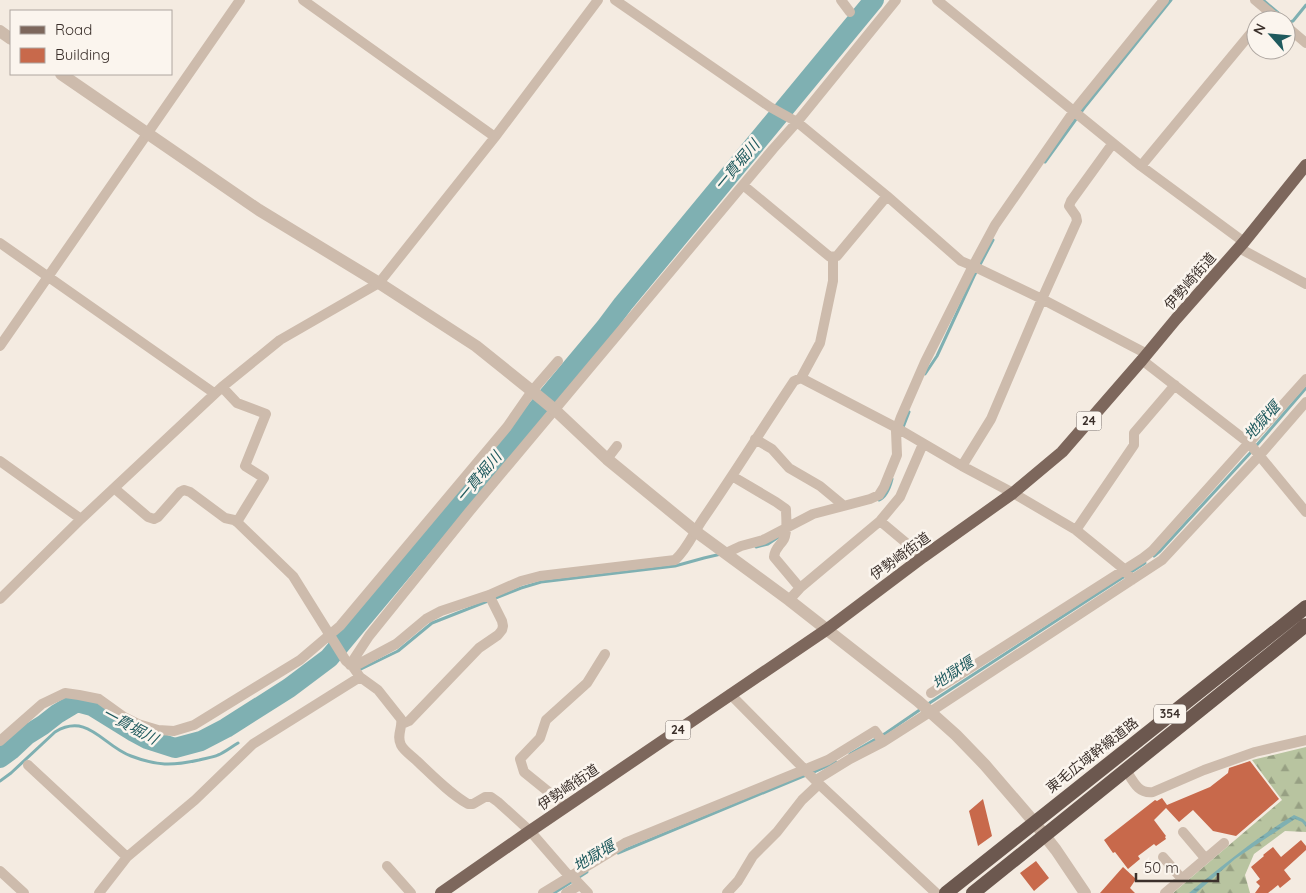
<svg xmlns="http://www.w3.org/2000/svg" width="1306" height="893" viewBox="0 0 1306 893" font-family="Quicksand,'Noto Sans JP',sans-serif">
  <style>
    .forest { fill: url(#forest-firs) }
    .water { fill: url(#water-ripples) }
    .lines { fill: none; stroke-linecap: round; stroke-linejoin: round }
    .stream { stroke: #7fb0b2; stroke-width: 3 }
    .river { stroke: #7fb0b2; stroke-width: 20 }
    .building { fill: #c8694b }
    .minor { stroke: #cdbbac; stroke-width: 10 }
    .tertiary { stroke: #cdbbac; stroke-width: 12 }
    .primary { stroke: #7d675c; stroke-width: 12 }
    .trunk { stroke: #6c584f; stroke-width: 14 }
    .labels { text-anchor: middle; stroke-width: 5; stroke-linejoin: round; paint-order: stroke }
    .shield { fill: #fbf5ee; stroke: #756b66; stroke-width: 1 }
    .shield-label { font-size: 12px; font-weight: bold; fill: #3b302b }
    .street-label { font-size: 14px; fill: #3b302b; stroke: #fbf5ee }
    .water-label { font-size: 15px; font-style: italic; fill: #1f5a5e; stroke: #fbf5ee }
  </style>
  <defs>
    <pattern id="forest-firs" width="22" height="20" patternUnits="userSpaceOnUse" patternTransform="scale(1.25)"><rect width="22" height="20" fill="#b8c4a0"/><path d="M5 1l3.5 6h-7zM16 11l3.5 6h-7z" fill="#97a083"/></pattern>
    <pattern id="water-ripples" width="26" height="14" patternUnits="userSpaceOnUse" patternTransform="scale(1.25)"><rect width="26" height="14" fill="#7fb0b2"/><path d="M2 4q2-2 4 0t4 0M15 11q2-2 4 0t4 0" fill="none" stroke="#699091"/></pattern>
  </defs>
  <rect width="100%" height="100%" fill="#f4ebe1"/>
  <path class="forest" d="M1306 747V832L1285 831 1254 854 1245 875 1250 893H1173L1282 800 1252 760Z"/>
  <path class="water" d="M1294 815 1303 819 1306 822V827L1302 822 1295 819 1235 859 1196 893H1189C1223 865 1256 838 1294 815Z"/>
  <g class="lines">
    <path class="stream" d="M1263 0 1289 22 1293 21 1306 5
      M1045 162 1084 108 1171 0
      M925 374 937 356 974 276 993 240
      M902 430 909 412
      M1256 446 1306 388
      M879 500C887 497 890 487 892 479
      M756 547 768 544 780 536
      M1154 556 1160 551 1252 451
      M361 669 398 651 432 623 521 588 541 582 675 566 704 558 721 554
      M928 704 1145 563
      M850 754 886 733 921 709
      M812 773 836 762
      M0 781 11 773 55 732C88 712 103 746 131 756 157 766 172 766 199 760 205 758 212 758 218 755 225 752 231 747 238 743
      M618 853 806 775
      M554 893 587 872"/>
    <path class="river" d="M0 758 11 750 27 735 43 725 57 714 77 702 92 706 134 732 147 739 175 748 201 741 226 728 289 688 329 658 605 328 623 304 874 0"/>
  </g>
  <path class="building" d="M1250 761 1279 799 1236 836 1213 831 1193 810 1179 822 1166 808 1154 820 1166 836 1165 837 1166 839 1156 846 1154 844 1138 856 1140 859 1128 869 1115 852 1113 853 1104 840 1155 800 1157 801 1162 798 1167 805 1210 787 1228 773 1229 768Z
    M983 799 992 836 978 846 969 811Z
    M1301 840 1306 846V850L1284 870 1291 879 1280 888 1278 885 1268 893H1255L1260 886 1256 882 1260 879 1251 867 1264 856 1263 855 1273 847 1281 857Z
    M1036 861 1049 878 1034 891 1020 873Z
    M1123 867 1136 879 1130 888 1135 893H1100Z"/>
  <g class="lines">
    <path class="minor" d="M303 0 495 137
      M615 0 770 107 797 122 887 196 961 261 973 266 1042 299 1147 354
      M841 0 850 12
      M937 0 1141 166 1244 242
      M1255 0 1279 20
      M1262 20 1269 12
      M1286 26 1306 43
      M1141 166 1256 27
      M743 185 830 257 837 256 887 196
      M0 243 214 393
      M1239 248 1306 284
      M0 346 240 0
      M1142 360 1249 443 1306 512
      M801 378 820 343 833 281V257
      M222 387 237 403 266 414 245 466 264 478 237 522
      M755 439 772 449 789 468 820 486 843 505
      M607 459 617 446
      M0 461 81 519
      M962 466 991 419 1042 299 1077 221 1076 216 1069 206 1071 201 1113 143
      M732 476 776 502 786 509C786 519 788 530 784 539 780 546 775 547 774 557L800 588
      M114 488 148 517 154 519 158 517 180 492 184 490 190 492 225 518 234 520 237 522 293 576 346 661 353 667 360 677 378 690 401 719C403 728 396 735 401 745 404 751 412 756 417 761 433 776 449 793 468 804H473L485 797H491L498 802 530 831 569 876
      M880 521 923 557
      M1076 530 1134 445V433L1175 385
      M726 553 741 546 763 540 813 514 870 499 879 495 884 487 897 455 896 431 901 417 925 362 973 266 995 225 1074 111 1164 0
      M0 599 81 519 222 387 280 340 379 283 495 137 598 0
      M789 600 800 588 880 521 900 497 923 444
      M350 665 369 636 469 512 773 149 797 122 896 0
      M353 667 396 644 426 619 441 611 489 595 521 581 540 576 675 560C687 549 694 532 703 519 734 474 762 429 792 384L794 381 801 378 897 428 962 466 1013 493 1076 530 1124 569 1132 580
      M931 693 1143 558 1152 551 1306 379
      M730 694 819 784 936 893
      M402 724 409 721 479 648 498 635 502 630 503 626 502 621 489 595
      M0 741 42 704 65 693 79 695 99 699 124 717 138 724 158 730 174 731 194 725 300 660 340 626 507 427 532 391 558 361
      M28 765 127 857
      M1126 770C1133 781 1138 794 1153 792L1204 770 1255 752 1306 740
      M816 780 850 759 883 742 930 712 1162 560 1259 456 1306 402
      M566 806 524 772 520 759 540 738 546 720 587 683 605 654
      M1183 832 1205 858
      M1163 857 1182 879
      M387 866 411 893
      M0 871 24 893
      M571 875 588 893
      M99 893 127 857 195 800 253 744 360 677
      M543 893 625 843 828 760 875 731 883 742
      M566 893 580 885
      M727 893 738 881 753 856 777 832 802 800 819 784
      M1165 893 1224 843"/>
    <path class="tertiary" d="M0 31 11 39
      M61 74 259 210 379 283 476 346 532 391 555 410 607 459 695 531 789 600 918 701 956 735 985 765 1034 822 1056 850 1085 893"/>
    <path class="primary" d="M441 893 530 831 826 630 923 557 1013 493 1062 452 1142 360 1176 319 1244 242 1306 165"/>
    <path class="trunk" d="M946 893 1306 607
      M973 893 1306 625"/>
  </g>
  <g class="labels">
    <g class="shield">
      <rect x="1076.5" y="411.5" width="25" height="19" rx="4"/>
      <rect x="1154" y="704.5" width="32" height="19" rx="4"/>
      <rect x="665.5" y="720.5" width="25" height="19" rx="4"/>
    </g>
    <g class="shield-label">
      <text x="1089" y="425">24</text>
      <text x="1170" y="718">354</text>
      <text x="678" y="734">24</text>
    </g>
    <g class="street-label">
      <text transform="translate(1190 281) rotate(-49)" y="5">伊勢崎街道</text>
      <text transform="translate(900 556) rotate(-36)" y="5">伊勢崎街道</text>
      <text transform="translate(1092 755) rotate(-38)" y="5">東毛広域幹線道路</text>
      <text transform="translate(568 787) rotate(-34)" y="5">伊勢崎街道</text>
    </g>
    <g class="water-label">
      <text transform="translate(737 165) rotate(-50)" y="5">一貫堀川</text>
      <text transform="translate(1262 421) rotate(-48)" y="5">地獄堰</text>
      <text transform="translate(479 477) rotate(-50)" y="5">一貫堀川</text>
      <text transform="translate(953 673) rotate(-33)" y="5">地獄堰</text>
      <text transform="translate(130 726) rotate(28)" y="5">一貫堀川</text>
      <text transform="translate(594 856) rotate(-31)" y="5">地獄堰</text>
    </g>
  </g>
  <rect x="10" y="10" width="162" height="65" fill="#fbf5ee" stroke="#aea6a0"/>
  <rect x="20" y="26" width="25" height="8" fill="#7d675c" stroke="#aea6a0"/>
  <text x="55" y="35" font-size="15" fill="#3b302b">Road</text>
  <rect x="20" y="48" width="25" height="15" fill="#c8694b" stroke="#aea6a0"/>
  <text x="55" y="60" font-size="15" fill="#3b302b">Building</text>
  <g transform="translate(1271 35) rotate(297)"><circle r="24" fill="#fbf5ee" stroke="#aea6a0"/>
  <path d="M0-4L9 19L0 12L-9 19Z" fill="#1f5a5e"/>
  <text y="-8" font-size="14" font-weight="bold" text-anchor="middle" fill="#3b302b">N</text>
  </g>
  <path d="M1136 873v8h82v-8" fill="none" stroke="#3b302b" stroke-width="2.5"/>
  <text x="1144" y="873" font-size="15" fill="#3b302b" stroke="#fbf5ee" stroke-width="4" paint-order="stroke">50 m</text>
</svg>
